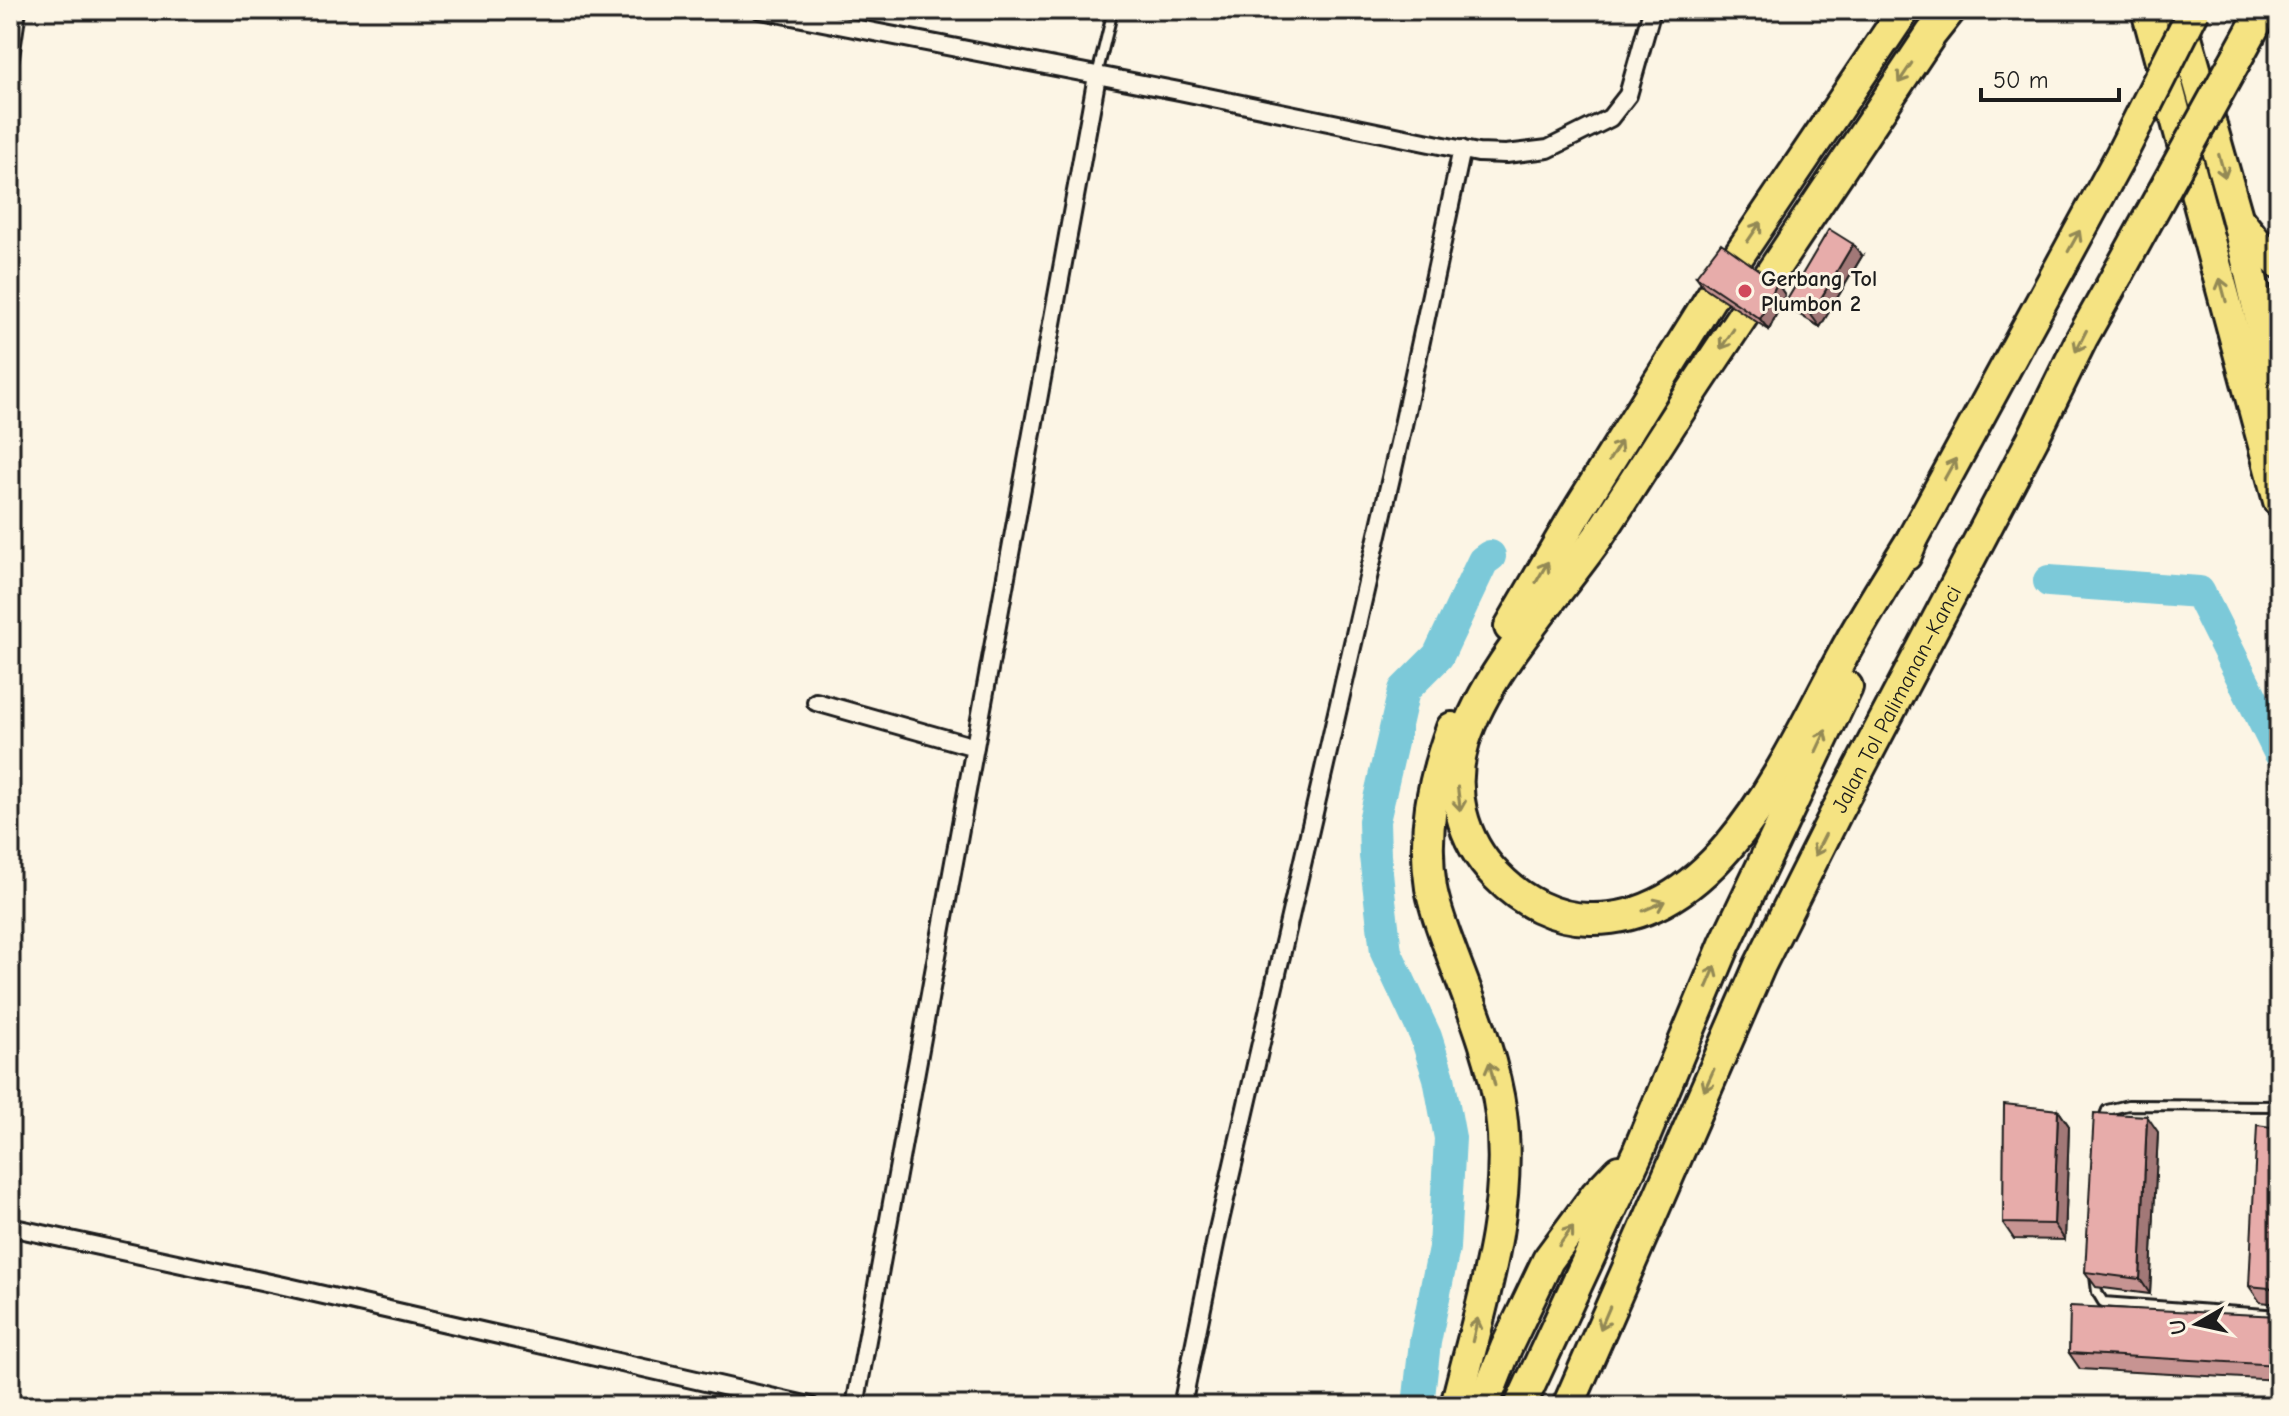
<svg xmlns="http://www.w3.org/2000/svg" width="2289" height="1416" viewBox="0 0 2289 1416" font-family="'Comic Neue',sans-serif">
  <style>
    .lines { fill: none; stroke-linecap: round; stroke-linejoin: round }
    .river { stroke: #7bc9d9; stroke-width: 32 }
    .lane-casing { stroke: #1c1c1c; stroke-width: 14 }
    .street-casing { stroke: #1c1c1c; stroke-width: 22 }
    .highway-casing { stroke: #1c1c1c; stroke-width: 36 }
    .lane { stroke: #fcf5e5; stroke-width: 8 }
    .street { stroke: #fcf5e5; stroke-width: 16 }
    .highway { stroke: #f5e382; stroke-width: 30 }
    .highway-bridge-casing { stroke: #1c1c1c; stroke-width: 36; stroke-linecap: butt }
    .highway-bridge { stroke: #f5e382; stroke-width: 30 }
    .wall { fill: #c79492; stroke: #1c1c1c; stroke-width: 2 }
    .shaded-wall { fill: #a27877; stroke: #1c1c1c; stroke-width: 2 }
    .building { fill: #e7acaa; stroke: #1c1c1c; stroke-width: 2 }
    .oneway { stroke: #938954 }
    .poi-dot { fill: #d1495b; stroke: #fcf5e5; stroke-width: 3 }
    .labels { text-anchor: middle; stroke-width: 6; stroke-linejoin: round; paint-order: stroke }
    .poi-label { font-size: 22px; font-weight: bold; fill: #1c1c1c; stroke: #fcf5e5; text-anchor: start }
    .street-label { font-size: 22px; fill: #1c1c1c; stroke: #fcf5e5 }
  </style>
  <rect width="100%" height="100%" fill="#fcf5e5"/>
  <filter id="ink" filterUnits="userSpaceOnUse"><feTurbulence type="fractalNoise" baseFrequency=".0125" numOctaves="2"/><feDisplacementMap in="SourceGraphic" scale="16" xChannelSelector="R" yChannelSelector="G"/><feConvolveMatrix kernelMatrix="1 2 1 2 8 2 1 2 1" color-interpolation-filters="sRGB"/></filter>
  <g filter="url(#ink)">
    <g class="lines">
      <path class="river" d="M2049 581 2199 592 2279 752
        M1418 1406 1425 1342 1444 1248 1450 1138 1439 1078 1426 1037 1386 952 1375 856 1374 821 1404 690 1438 656 1483 561 1490 556"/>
      <defs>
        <path id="lane" d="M1097 75 1113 10
          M2102 1123 2107 1110 2128 1105 2279 1106
          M2095 1276 2097 1292 2103 1302 2279 1315"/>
        <path id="street" d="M761 10 1179 91 1478 153 1506 154 1548 149 1610 118 1628 95 1652 10
          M10 57 17 10
          M816 702 975 747
          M10 1227 284 1286 810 1406
          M855 1406 1097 76
          M1182 1406 1217 1234 1402 430 1462 149"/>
        <g id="highway">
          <path d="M2147 10 2279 501"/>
          <path d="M2179 12 2237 217 2279 398"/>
          <path d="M2234 63 2263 10"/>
          <path d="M2240 222 2258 244 2279 263"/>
          <path d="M1913 538C1889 577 1864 616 1842 657 1789 753 1721 922 1590 919 1555 919 1521 901 1497 876 1461 840 1449 789 1464 741 1486 671 1556 597 1598 537 1636 480 1671 422 1709 366 1782 255 1857 145 1931 34L1950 10"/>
          <path d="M1906 555 1913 538 2119 159"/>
          <path d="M1510 627 1574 517 1720 283 1904 10"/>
          <path d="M1452 728C1433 780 1422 832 1431 888 1435 911 1445 935 1453 957 1472 1007 1494 1060 1501 1114 1514 1211 1479 1312 1456 1406"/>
          <path d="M1483 1406 1506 1348 1548 1260 1596 1195 1619 1171"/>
          <path d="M1520 1406 1638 1152 1725 944 1847 687"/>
          <path id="s1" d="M1568 1406 1760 965 1837 811 2033 438 2082 338 2119 272"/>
        </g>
      </defs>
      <use href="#lane" class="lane-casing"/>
      <use href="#street" class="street-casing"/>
      <use href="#highway" class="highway-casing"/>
      <use href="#lane" class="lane"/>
      <use href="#street" class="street"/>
      <use href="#highway" class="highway"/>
      <defs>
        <path id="highway-bridge" d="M2119 159 2194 10
          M2119 272 2234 63"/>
      </defs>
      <use href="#highway-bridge" class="highway-bridge-casing"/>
      <use href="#highway-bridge" class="highway-bridge"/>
    </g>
    <path class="wall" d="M1862 256 1820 327 1795 312 1787 300Z
      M1696 276 1777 283 1785 295 1769 330 1704 287Z
      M2058 1110 2069 1126 2065 1240 2014 1239 2003 1223Z
      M2279 1128V1304L2260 1302 2249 1286Z
      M2158 1132 2150 1294 2096 1287 2085 1272Z
      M2279 1316V1380L2080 1369 2069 1353Z"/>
    <path class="shaded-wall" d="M1853 244 1862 256 1820 327 1811 315Z
      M1777 283 1785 295 1769 330 1760 319Z
      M2058 1110 2069 1126 2065 1240 2054 1224Z
      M2147 1116 2158 1132 2150 1294 2140 1279Z"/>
    <path class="building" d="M1829 229 1853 244 1811 315 1787 300Z
      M1721 243 1777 283 1760 319 1696 276Z
      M2004 1104 2058 1110 2054 1224 2003 1223Z
      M2094 1113 2147 1116 2140 1279 2085 1272Z
      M2257 1125 2279 1128V1289L2249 1286Z
      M2070 1306 2279 1316V1365L2069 1353Z"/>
    <defs><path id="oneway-shaft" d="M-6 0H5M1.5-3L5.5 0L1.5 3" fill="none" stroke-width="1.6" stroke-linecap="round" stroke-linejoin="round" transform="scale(2)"/></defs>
    <g class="oneway">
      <use href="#oneway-shaft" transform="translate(1905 73) rotate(124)"/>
      <use href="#oneway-shaft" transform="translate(2222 166) rotate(74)"/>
      <use href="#oneway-shaft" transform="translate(1754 232) rotate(-56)"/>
      <use href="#oneway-shaft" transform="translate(2074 241) rotate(-61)"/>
      <use href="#oneway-shaft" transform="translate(2223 290) rotate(-105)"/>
      <use href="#oneway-shaft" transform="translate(1727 339) rotate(124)"/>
      <use href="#oneway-shaft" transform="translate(2081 341) rotate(117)"/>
      <use href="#oneway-shaft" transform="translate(1615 451) rotate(-58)"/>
      <use href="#oneway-shaft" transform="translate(1950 469) rotate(-61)"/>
      <use href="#oneway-shaft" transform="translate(1542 572) rotate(-60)"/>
      <use href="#oneway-shaft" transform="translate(1821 741) rotate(-65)"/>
      <use href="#oneway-shaft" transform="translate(1459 799) rotate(83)"/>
      <use href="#oneway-shaft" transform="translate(1820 845) rotate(117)"/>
      <use href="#oneway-shaft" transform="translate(1654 906) rotate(-24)"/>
      <use href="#oneway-shaft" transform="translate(1711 977) rotate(-67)"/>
      <use href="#oneway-shaft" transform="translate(1492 1074) rotate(-104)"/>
      <use href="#oneway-shaft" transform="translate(1709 1080) rotate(114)"/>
      <use href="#oneway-shaft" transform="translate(1566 1236) rotate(-54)"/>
      <use href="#oneway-shaft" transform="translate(1605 1318) rotate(113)"/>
      <use href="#oneway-shaft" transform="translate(1475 1330) rotate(-77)"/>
    </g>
  </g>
  <circle class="poi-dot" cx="1745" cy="291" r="8"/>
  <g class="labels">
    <g class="poi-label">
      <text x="1761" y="286">Gerbang Tol<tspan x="1761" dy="25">Plumbon 2</tspan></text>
    </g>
    <g class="street-label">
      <text dy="8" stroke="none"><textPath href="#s1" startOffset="780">Jalan Tol Palimanan–Kanci</textPath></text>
    </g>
  </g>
  <rect width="2289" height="1416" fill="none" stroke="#fcf5e5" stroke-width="40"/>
  <rect x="20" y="20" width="2249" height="1376" fill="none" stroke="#1c1c1c" stroke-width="3" filter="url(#ink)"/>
  <g transform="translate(2197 1324) rotate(261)" stroke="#fcf5e5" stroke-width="6" paint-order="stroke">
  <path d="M0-6L14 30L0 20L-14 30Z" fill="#1c1c1c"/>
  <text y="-12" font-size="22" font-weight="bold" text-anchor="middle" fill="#1c1c1c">U</text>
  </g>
  <path d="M1981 88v12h138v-12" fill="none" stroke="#1c1c1c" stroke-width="4"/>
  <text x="1993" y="88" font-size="24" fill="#1c1c1c" stroke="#fcf5e5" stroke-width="6" paint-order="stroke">50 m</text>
</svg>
